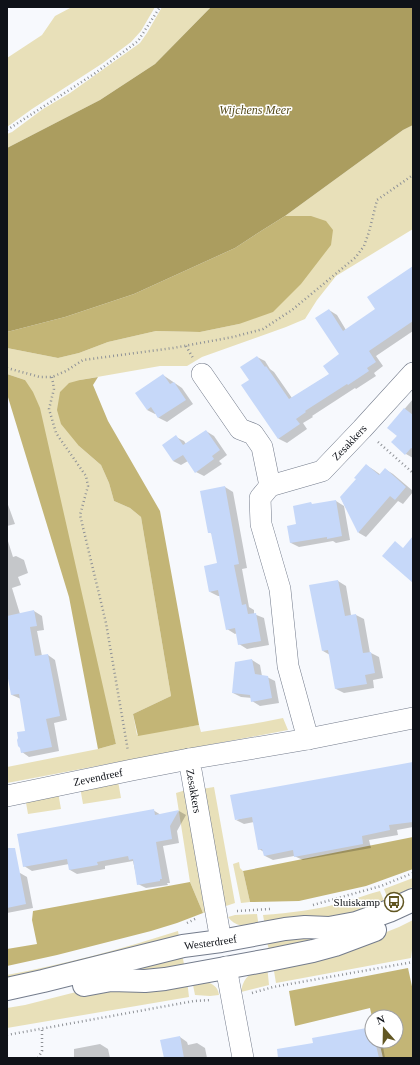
<svg xmlns="http://www.w3.org/2000/svg" width="420" height="1065" viewBox="0 0 420 1065" font-family="Georgia,serif">
  <style>
    .green { fill: #e8e0b9 }
    .forest { fill: #c3b576 }
    .water { fill: #ab9d5f }
    .shadow { fill: #0003 }
    .building { fill: #c6d8f9 }
    .lines { fill: none; stroke-linecap: round; stroke-linejoin: round }
    .minor-casing { stroke: #747c8c; stroke-width: 22 }
    .tertiary-casing { stroke: #747c8c; stroke-width: 24 }
    .path { stroke: #8f9297; stroke-width: 2.5; stroke-dasharray: 1 3; stroke-linecap: butt }
    .minor { stroke: #fff; stroke-width: 21 }
    .tertiary { stroke: #fff; stroke-width: 22 }
    .labels { text-anchor: middle; stroke-width: 3; stroke-linejoin: round; paint-order: stroke }
    .street-label { font-size: 11px; fill: #0f1218; stroke: #fff }
    .poi-label { font-size: 11px; fill: #0f1218; stroke: #fff; text-anchor: end }
    .water-label { font-size: 12px; font-style: italic; fill: #564b1a; stroke: #fff }
  </style>
  <rect width="100%" height="100%" fill="#f7f9fd"/>
  <path class="green" d="M72 7H155L141 31 131 42 103 63 32 109 7 127V58L42 35 55 16Z
    M162 7H211L155 64 100 100 7 148V134L12 132 43 109 70 93 140 43 147 33Z
    M413 125V229L336 276 317 300 305 319 286 327 202 357 187 366H160L80 380 79 446 101 465 109 483 114 501 130 508 141 517 171 696 133 714 137 735 199 725 201 732 263 722 283 718 288 730 7 783V767L98 749 116 744 25 380 7 374V348L58 358 79 353 108 342 156 331 200 332 239 324 311 216H285L403 130Z
    M118 781 121 798 83 804 80 787Z
    M214 787 235 903 223 907 202 789Z
    M186 790 208 912 203 913 190 882 176 793Z
    M58 792 61 809 28 814 25 797Z
    M239 862 240 868 243 871 250 902 241 903 233 864Z
    M413 878V887L388 899 384 889Z
    M380 891 384 901 380 902 382 908 354 919 265 926 263 915C290 913 317 910 344 902 356 899 368 894 380 891Z
    M257 914 259 928C248 927 235 927 228 917L235 915Z
    M413 920V943L411 958 276 983 273 965 349 947 399 927Z
    M178 931 180 942 7 983V975C65 964 122 949 178 931Z
    M345 932 270 953 266 939Z
    M182 954 185 969 101 972Z
    M267 965 269 985 241 992C243 976 253 971 267 965Z
    M187 980 189 997 7 1028V1008L25 1005 84 990Z
    M192 980C203 981 218 982 219 995L210 996 195 995Z"/>
  <path class="forest" d="M285 216H311L326 221 333 230 331 245 301 284 273 312 239 324 200 332 156 331 108 342 79 353 58 358 7 348V332L65 317 134 294 235 248 261 231Z
    M7 374 25 380 33 392 40 408 116 744 98 749 69 597 7 394Z
    M98 377 93 385 108 421 160 511 199 725 138 736 133 714 171 696 141 517 130 508 114 501 109 483 101 465 79 446 61 424 57 410 60 392 69 383 80 380Z
    M413 837V869L366 886 299 901 250 902 243 871Z
    M190 882 203 913 177 923 151 931 57 955 7 966V949L37 944 32 920 33 911Z
    M408 968 413 991V1058H383L379 1041H396V1017H372L370 1008 295 1026 289 991Z"/>
  <path class="water" d="M211 7H413V125L403 130 285 216 261 231 235 248 134 294 65 317 7 332V148L100 100 155 64Z"/>
  <path class="shadow" d="M413 267V331L376 356 383 366 374 373 376 376 356 389 355 388 312 416 313 417 303 423 307 429 287 443 279 439 243 385 250 380 257 357 265 361 270 369 274 372 292 398 330 374 340 354 329 310 337 315 346 330 377 309Z
    M163 375 182 388 193 404 167 422 159 418 156 414H155L147 410Z
    M413 399V458L406 454 392 442 398 435 389 427Z
    M206 431 214 436 227 455 219 461 222 464 204 476 196 472 188 461 181 465 173 461 176 437 184 441 186 444Z
    M366 465 374 470 381 475 385 469 393 474 413 491V492L403 504 398 501 366 537 359 533 341 498 357 479Z
    M225 487 233 492 247 568 242 569 249 607 254 610V614L264 618 269 645 247 649 239 644 237 633 235 634 227 629 220 596H218L210 592 218 564 212 534 209 532Z
    M336 501 344 506 350 540 336 543 333 541 299 547 291 543 288 527 297 525 314 505Z
    M7 502 15 524 7 526Z
    M7 538 13 557 16 556 24 560 28 573 18 577 21 585 12 588 20 614 34 611 42 616 44 630 37 631 42 656 48 655 55 660 67 720 54 723 59 751 29 757 22 752 26 732 21 699 12 695 7 668Z
    M338 581 346 586 351 615H356L364 619 370 653H371L379 657 383 678 373 680 374 688 344 693 336 689 330 655 323 651Z
    M252 660 260 665 262 676 267 677 275 681 279 703 260 706 252 701V698L241 697 233 693Z
    M413 763V827L397 830 398 835 369 840 371 848 303 860 294 856 273 860 265 856 264 852 259 849 254 822 244 824 236 820Z
    M153 810 161 815 179 811 186 815 177 831 179 843 163 846 170 883H167L168 885 146 888 138 884 133 861 105 866V869L77 874 70 870 69 864 32 871 24 866Z
    M20 873 27 877 33 908 7 913V875Z
    M372 1028V1041H382L385 1058H286L314 1044Z
    M180 1037 187 1042 188 1045 197 1043 205 1048 207 1058H165Z
    M100 1044 108 1049 110 1058H73H74V1049Z"/>
  <path class="building" d="M413 266V321L369 351 376 362 367 368 369 371 348 385 347 384 305 411 306 412 296 419 300 424 278 439 241 385 249 380 240 367 257 356 265 367 266 366 289 399 329 374 323 366 339 354 315 318 329 309 343 331 375 309 367 297Z
    M163 374 170 384 174 382 186 400 158 418 151 407 147 410 135 393Z
    M404 408 413 415V449L411 448 405 455 391 442 397 436 387 428Z
    M206 430 220 450 212 456 214 459 195 473 183 455 173 461 162 445 176 435 183 445Z
    M366 464 379 475 385 468 406 487 395 500 390 496 358 533 340 497 356 479 354 478Z
    M225 486 239 564 234 565 242 605 246 604 248 614 256 613 261 641 238 645 235 628 226 630 218 590 209 592 204 566 217 563 211 533H208L200 491Z
    M336 500 342 536 327 539V537L290 543 287 526 296 524 293 506 311 502 312 504Z
    M413 536V583L382 556 395 541 403 548Z
    M338 580 345 616 356 614 363 653 371 652 375 673 365 675 367 684 335 689 328 650 322 651 309 585Z
    M34 610 37 626 30 627 35 656 48 654 60 716 46 719 52 747 21 753 20 748 18 746 17 740 18 738 17 732 25 731 19 694 11 695 7 673V616Z
    M252 659 255 674 268 676 272 698 251 702 250 695 232 693 235 662Z
    M413 762V822L389 825 390 830 362 836 363 844 294 857 293 850 264 856 262 849 258 850 252 817 235 820 230 795Z
    M154 809 155 815 179 810 170 826 172 839 156 842 162 879H160V881L137 885 133 859 129 860 128 856 97 862 98 865 69 870 67 859 23 867 17 834Z
    M7 848H15L26 904 7 908Z
    M372 1027V1041H375L379 1058H278L277 1049 313 1043 312 1038Z
    M180 1036 184 1058H164L160 1040Z"/>
  <g class="lines">
    <defs>
      <g id="minor">
        <path d="M202 374 240 429 253 434 262 447 270 486"/>
        <path id="s1" d="M308 739 288 666 280 589 261 524 260 498 270 486 322 471 362 429 413 373"/>
        <path id="s2" d="M7 796 132 770 189 759"/>
        <path d="M221 941 189 759 308 739 413 718"/>
        <path d="M226 967 243 1058"/>
      </g>
      <g id="tertiary">
        <path d="M84 985 111 980 145 981 165 979 269 960 313 951 335 945 375 930"/>
        <path id="s3" d="M7 989 43 981 183 946 221 941 285 929 305 927 329 928 356 923 389 911 413 900"/>
      </g>
    </defs>
    <use href="#minor" class="minor-casing"/>
    <use href="#tertiary" class="tertiary-casing"/>
    <path class="path" d="M7 130 94 74 138 41 160 7
      M186 346 193 358
      M7 368 40 377H52L66 371 83 360 173 348 233 337 263 329 292 310 356 257 364 246 369 232 377 200 413 175
      M52 377 54 389 49 409 56 433 86 476 88 486 80 515 106 623 128 751
      M378 442 413 473
      M313 905 381 886 413 873
      M237 911 270 909
      M187 923 197 918
      M252 993 273 987 413 962
      M7 1035 194 1001 211 1000
      M38 1058 42 1051V1028"/>
    <use href="#minor" class="minor"/>
    <use href="#tertiary" class="tertiary"/>
  </g>
  <defs>
    <symbol id="bus-ring" viewBox="-11 -11 22 22"><circle r="9.5" fill="#fff" stroke="#615622" stroke-width="1.5"/><path d="M-5-6H5V4H4V6H2V4H-2V6H-4V4H-5ZM-3.5-4V0h7V-4ZM-3.5 1.2v1.5H-2V1.2ZM2 1.2v1.5H3.5V1.2Z" fill="#615622"/></symbol>
  </defs>
  <g fill-rule="evenodd">
    <use href="#bus-ring" x="383" y="891" width="22" height="22"/>
  </g>
  <g class="labels">
    <g class="street-label">
      <text dy="4" stroke="none"><textPath href="#s1" startOffset="356">Zesakkers</textPath></text>
      <text dy="4" stroke="none"><textPath href="#s2" startOffset="93">Zevendreef</textPath></text>
      <text transform="translate(194 791) rotate(80)" y="4">Zesakkers</text>
      <text dy="4" stroke="none"><textPath href="#s3" startOffset="209">Westerdreef</textPath></text>
    </g>
    <g class="poi-label">
      <text x="380" y="906">Sluiskamp</text>
    </g>
    <g class="water-label">
      <text x="255" y="114">Wijchens Meer</text>
    </g>
  </g>
  <rect width="420" height="1065" fill="none" stroke="#0f1218" stroke-width="16"/>
  <g transform="translate(384 1029) rotate(340)"><circle r="19" fill="#ffffff" stroke="#9fa0a3"/>
  <path d="M0-3L7 15L0 10L-7 15Z" fill="#615622"/>
  <text y="-6" font-size="11" font-weight="bold" text-anchor="middle" fill="#0f1218">N</text>
  </g>
</svg>
